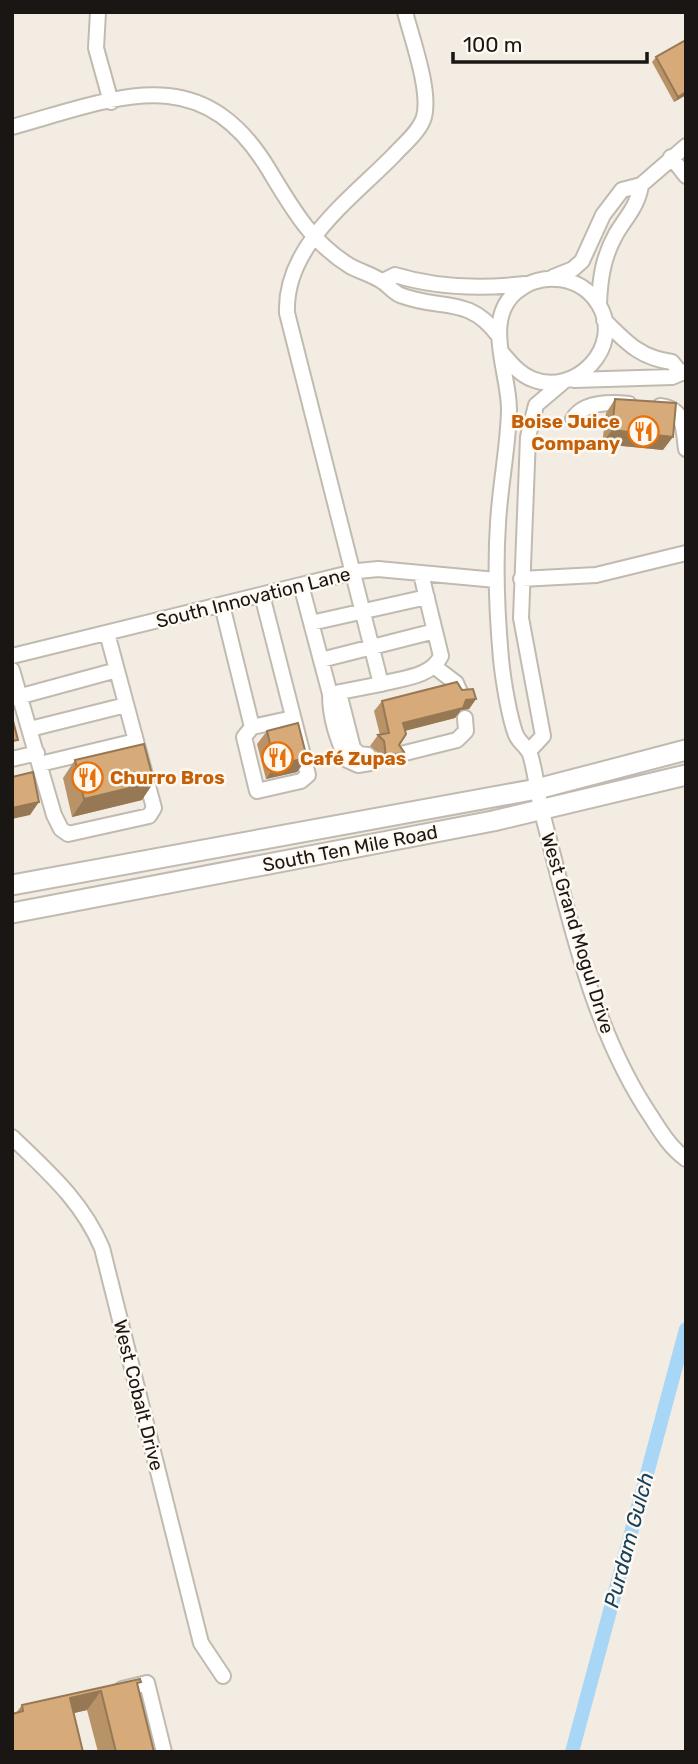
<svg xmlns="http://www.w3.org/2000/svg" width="698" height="1764" viewBox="0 0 698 1764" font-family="Rubik,sans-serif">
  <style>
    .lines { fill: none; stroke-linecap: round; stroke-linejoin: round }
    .canal { stroke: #a8d6f6; stroke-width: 14 }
    .minor-casing { stroke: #c0bab1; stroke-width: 18 }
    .major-casing { stroke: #c0bab1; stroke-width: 23 }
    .minor { stroke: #fff; stroke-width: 14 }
    .major { stroke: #fff; stroke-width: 19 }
    .wall { fill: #b89368 }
    .shaded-wall { fill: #967855 }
    .building { fill: #d6ab79; stroke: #967855; stroke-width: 2 }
    .labels { text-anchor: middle; stroke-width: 5; stroke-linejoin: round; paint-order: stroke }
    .food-label { font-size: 19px; font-weight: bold; fill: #c56008; stroke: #fff9f2; text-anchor: start }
    .street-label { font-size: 19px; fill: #191613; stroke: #fff9f2 }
    .water-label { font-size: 21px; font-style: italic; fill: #14425d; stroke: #fff9f2 }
  </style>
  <rect width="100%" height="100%" fill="#f3ece3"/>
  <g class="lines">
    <path class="canal" d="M572 1752 686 1329"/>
    <defs>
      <path id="minor" d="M98 12 96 48 111 102
        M12 127C117 98 201 57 269 170 292 208 311 242 350 266 361 272 373 275 383 282 389 286 393 292 400 295 441 311 468 295 498 335
        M671 157 686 176
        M553 277 573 269 582 261 603 215 622 190 641 185 686 146
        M383 281 395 275C437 288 481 289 525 284
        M599 304C600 279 603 257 616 234 626 217 638 206 641 185
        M604 320C626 342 640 358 672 362L680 372
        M501 352C510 362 519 374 532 379 575 397 624 347 599 305 582 276 542 270 516 292 482 321 510 374 509 411 508 448 500 486 498 523 495 568 497 614 501 659 503 679 509 717 516 735 519 742 527 747 530 754 536 773 537 793 542 812 569 916 591 1028 652 1118 662 1134 671 1148 686 1159
        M574 380 672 377 686 371
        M660 406C685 409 683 427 686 449
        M573 419C583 402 611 402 629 404
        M521 579 596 575 686 553
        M301 585 330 694 381 684 287 313C284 246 351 199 394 155 404 144 420 131 424 117 431 91 412 39 405 12
        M222 605 252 727 293 718
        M311 623 427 597
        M12 656 358 571 378 569 496 580
        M321 660 435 631
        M435 667 456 683 460 692
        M12 670 54 815 61 829 68 834 149 816 154 808 107 633
        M381 684C403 678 431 677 441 656L421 574
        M339 693 353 748 359 754 368 755
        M330 694C330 718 337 738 347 760L358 765 370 763
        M14 698 117 670
        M252 727 244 737 257 791 301 781 308 775 262 595
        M30 729 126 705
        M529 751 543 736 521 618 528 437 536 405 562 383
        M401 754 457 740 466 731 465 718
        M12 759 37 753
        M40 764 136 741
        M12 1137C48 1172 82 1201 102 1248L201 1643 223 1676
        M122 1689 147 1683 164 1752"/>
      <path id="major" d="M12 885 537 789 686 750
        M12 913 493 821 686 775"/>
    </defs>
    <use href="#minor" class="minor-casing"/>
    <use href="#major" class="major-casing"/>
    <use href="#minor" class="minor"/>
    <use href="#major" class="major"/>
  </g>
  <path class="wall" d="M686 40V95L674 102 652 62 656 57Z
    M615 399 663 450 602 444 606 413Z
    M476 699 469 709 461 710 455 718 405 731 399 745 397 762 379 767 377 752 370 746 378 735H380L374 711 382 701Z
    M267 731 307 758 297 772 266 779 257 744Z
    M75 760 142 800 72 817 63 778Z
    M140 1679 137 1686 154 1752H98L87 1710 74 1713H16L22 1705Z"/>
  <path class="shaded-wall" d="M686 92V95L674 102 678 97Z
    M612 430 673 437 663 450 602 444Z
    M476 699 469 709 461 710 455 718 396 733 403 723 466 700Z
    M404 752 397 762 379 767 386 757Z
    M307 758 297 772 266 779 275 765Z
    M154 782 142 800 72 817 84 799Z
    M39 802 30 815 12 819V808Z
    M101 1691 87 1710 57 1717 70 1698Z"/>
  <path class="building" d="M686 40V92L678 97 656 57Z
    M615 399 676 403 673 437 612 430Z
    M457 682 462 690 473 689 476 699 466 700 463 708 403 723 406 734 399 745 404 752 386 757 384 741 378 735 389 733 382 701Z
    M12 717 18 740 12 741Z
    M298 723 307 758 275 765 267 731Z
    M144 744 154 782 84 799 75 760Z
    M33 772 39 802 12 808V777Z
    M140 1679 141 1682 137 1683 154 1752H116L101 1691 70 1698 83 1752H12V1714L23 1711 22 1705Z"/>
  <defs>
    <symbol id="restaurant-ring" viewBox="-11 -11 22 22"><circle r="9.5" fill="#fff9f2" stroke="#e8710a" stroke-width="1.5"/><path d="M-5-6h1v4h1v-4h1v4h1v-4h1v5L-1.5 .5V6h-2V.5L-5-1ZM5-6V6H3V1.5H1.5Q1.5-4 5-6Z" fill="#e8710a"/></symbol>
  </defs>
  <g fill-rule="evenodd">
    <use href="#restaurant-ring" x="626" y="414" width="35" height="35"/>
    <use href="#restaurant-ring" x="260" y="740" width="35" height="35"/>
    <use href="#restaurant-ring" x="70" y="760" width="35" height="35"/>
  </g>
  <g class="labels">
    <g class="food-label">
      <text x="620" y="428" text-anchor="end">Boise Juice<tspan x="620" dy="22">Company</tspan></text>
      <text x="300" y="765">Café Zupas</text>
      <text x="110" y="784">Churro Bros</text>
    </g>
    <g class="street-label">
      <text transform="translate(253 597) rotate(-14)" y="7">South Innovation Lane</text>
      <text transform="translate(350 848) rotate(-11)" y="7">South Ten Mile Road</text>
      <text transform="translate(578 933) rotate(73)" y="7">West Grand Mogul Drive</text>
      <text transform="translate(139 1395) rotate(76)" y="7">West Cobalt Drive</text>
    </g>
    <g class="water-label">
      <text transform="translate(629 1540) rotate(-75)" y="7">Purdam Gulch</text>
    </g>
  </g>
  <rect width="698" height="1764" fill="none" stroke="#191613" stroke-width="28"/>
  <path d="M453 52v10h194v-10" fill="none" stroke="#191613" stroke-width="3.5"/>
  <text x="463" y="52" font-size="21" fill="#191613" stroke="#fff9f2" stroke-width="5" paint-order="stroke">100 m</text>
</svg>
